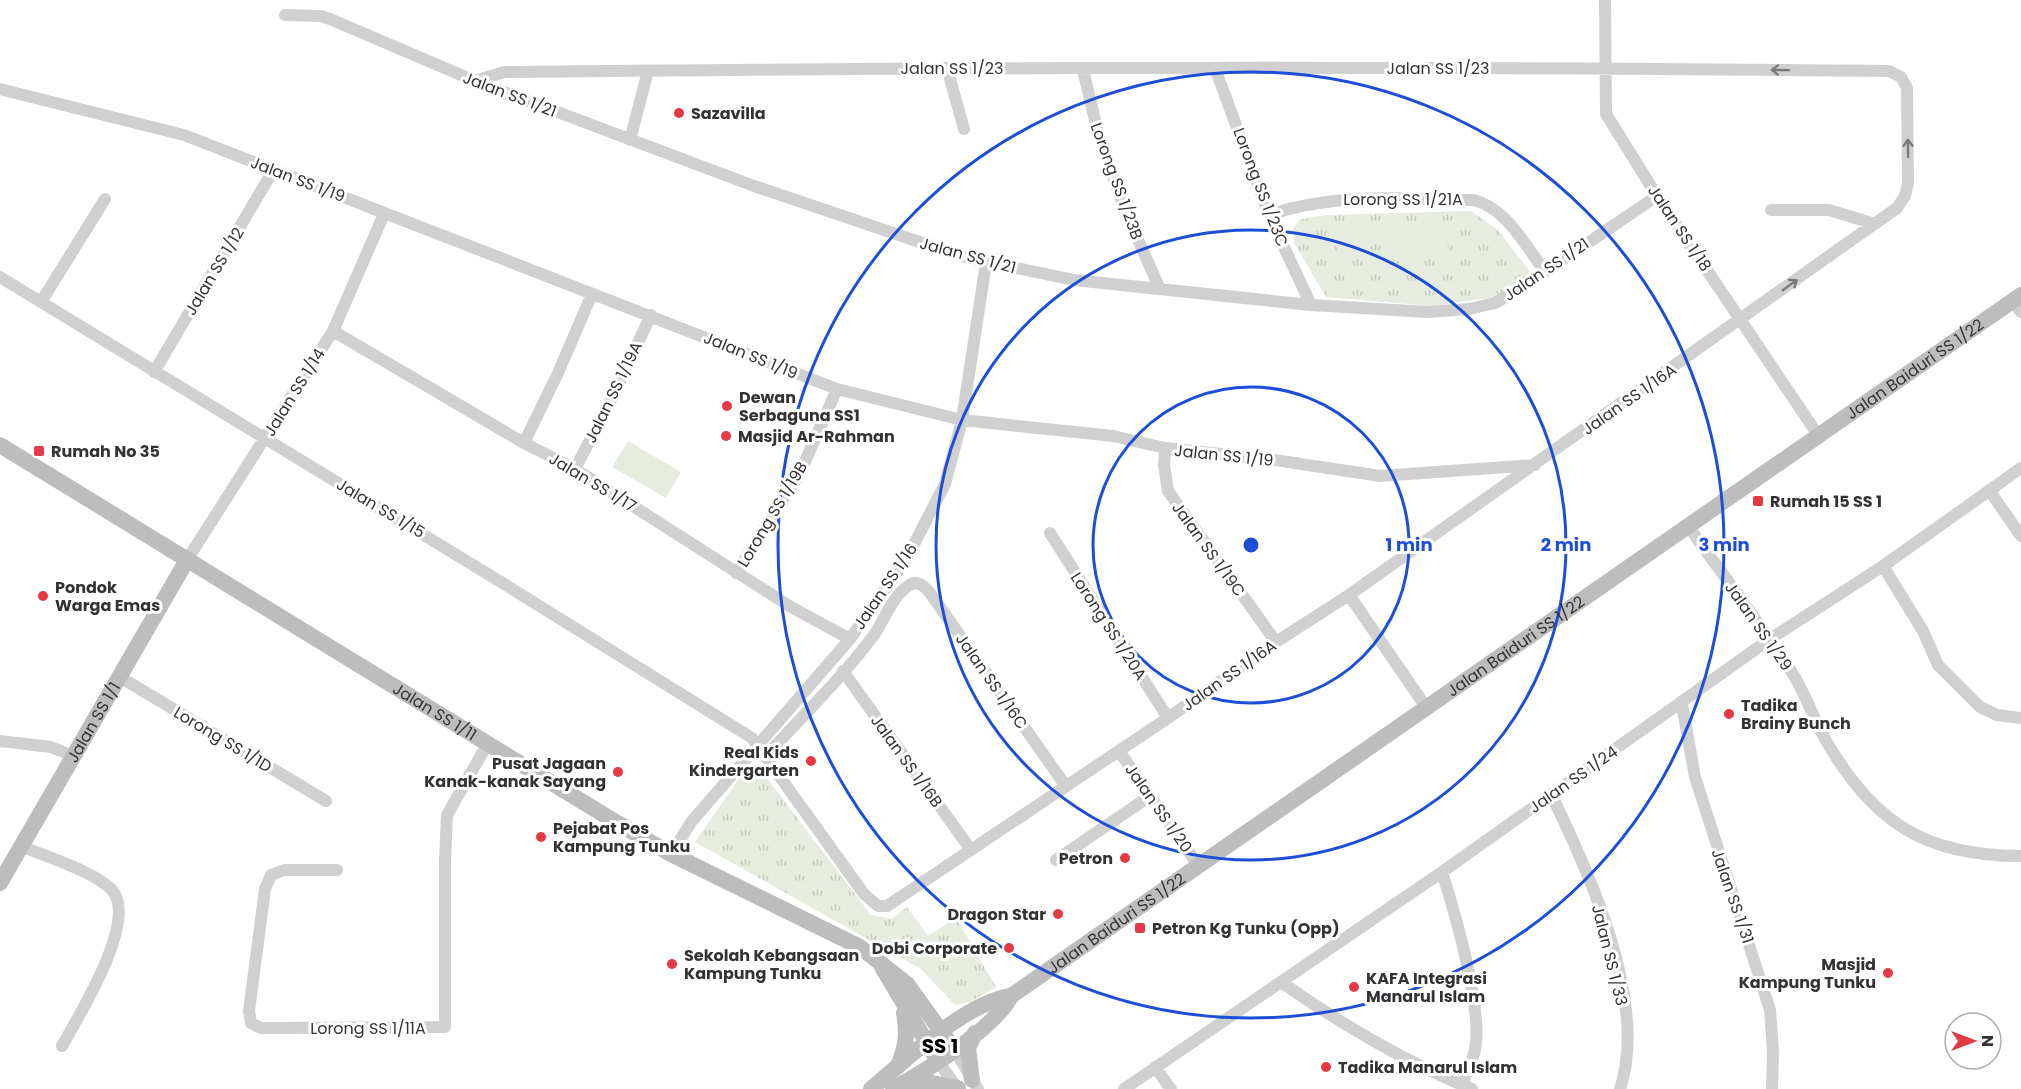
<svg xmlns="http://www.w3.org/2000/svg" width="2021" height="1089" viewBox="0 0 2021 1089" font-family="Poppins,sans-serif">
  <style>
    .park { fill: url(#park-tufts) }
    .garden { fill: #e6ecdf }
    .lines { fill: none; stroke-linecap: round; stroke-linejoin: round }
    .street { stroke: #d0d0d0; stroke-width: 12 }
    .secondary { stroke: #bdbdbd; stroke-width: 16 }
    .oneway { stroke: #7a7a7a }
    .ring { fill: none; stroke: #1d4ed8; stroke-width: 3 }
    .poi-dot { fill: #e63946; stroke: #fff; stroke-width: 2 }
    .labels { text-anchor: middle; stroke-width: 6; stroke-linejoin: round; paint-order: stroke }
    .street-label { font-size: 16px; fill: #333; stroke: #fff }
    .poi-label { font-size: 16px; font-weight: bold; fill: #333; stroke: #fff; text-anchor: start }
    .quarter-label { font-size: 20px; font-weight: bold; fill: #000; stroke: #fff }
    .centre { fill: #1d4ed8; stroke: #fff; stroke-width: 3 }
    .ring-label { font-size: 18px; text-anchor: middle; font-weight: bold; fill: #1d4ed8; stroke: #fff; stroke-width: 6; stroke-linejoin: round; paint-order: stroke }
  </style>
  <defs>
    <pattern id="park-tufts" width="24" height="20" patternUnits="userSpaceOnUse" patternTransform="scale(1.5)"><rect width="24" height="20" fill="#e6ecdf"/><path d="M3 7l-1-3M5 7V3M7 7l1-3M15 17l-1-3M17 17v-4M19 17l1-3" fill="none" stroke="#c6cbc0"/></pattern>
  </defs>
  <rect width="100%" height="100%" fill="#fff"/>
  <path class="park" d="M1471 211 1498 230 1531 273 1496 297 1431 306 1326 297 1294 243 1293 228 1301 219 1325 215Z
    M745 770 763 773 871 915 891 919 907 907 928 936 956 918 996 987 970 1002 955 1005 921 969 695 842Z"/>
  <path class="garden" d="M1447 225 1448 255 1388 257 1387 227Z
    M1338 227 1367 228V256H1337Z
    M628 441 681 472 666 498 612 467Z"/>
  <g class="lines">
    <path class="street" d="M1605 0 1606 114 1657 196 1818 435
      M285 15 321 16 330 19 475 81 754 186 964 257 1074 280 1311 305 1428 312 1469 309 1495 303 1520 289 1657 196
      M947 68 964 129
      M1215 68 1269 215 1311 305
      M1083 70 1099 137 1126 213 1160 289
      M0 89 184 135 837 389 962 420 1113 436 1165 448 1268 459 1380 476 1535 465
      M630 140 648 71
      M1771 210H1829L1875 224
      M1269 215C1336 192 1404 199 1474 200 1506 208 1525 245 1544 270
      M0 277 509 587 752 738 864 894 878 906H887L1168 718 1276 642 1349 595 1897 208 1905 196 1908 183 1907 88 1901 77 1889 71C1428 66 966 67 504 72L475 81
      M2012 301 2021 312
      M41 302 105 199
      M333 331 524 443 575 469 791 607 850 639
      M154 372 274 169
      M524 443 558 373 592 294
      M1165 448 1164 465 1168 491 1276 642
      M575 469 614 394 651 315
      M1989 490 2021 536
      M1688 526C1722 574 1759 621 1791 671 1806 694 1814 721 1828 744 1875 824 1927 856 2021 856
      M1050 533 1168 718
      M187 560 333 331 384 214
      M1883 566 1923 631 1938 665 1980 707 1997 715 2021 718
      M736 573 799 475 837 389
      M1349 595 1426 707
      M843 671 971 850
      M120 677 326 801
      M1682 704 1695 777 1770 1010 1773 1052 1772 1089
      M0 741 51 747 73 756
      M1119 751 1198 865
      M767 755C802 716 842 678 874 635 884 620 893 596 908 586 917 579 924 586 930 593L1065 785
      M1551 794C1589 872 1649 1003 1620 1089
      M21 846C46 857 94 871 112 890 139 920 78 1017 62 1046
      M671 854 692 821 850 639 907 558 945 484 962 420 986 263
      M1056 860 1150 796
      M337 870H284L271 875 265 889 249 1011 251 1023 261 1028 445 1027V860L447 815 488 743
      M1442 872C1455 913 1483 1009 1475 1050 1472 1062 1466 1074 1462 1085
      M1281 982C1341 1024 1403 1061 1472 1089
      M954 1049 978 1089
      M938 1061 958 1089
      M1155 1067 1171 1089
      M1124 1089 1442 872 1770 639 1883 566 2021 468"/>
    <g class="secondary">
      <path id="s1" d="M0 445 614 821 671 854 860 947 907 984 954 1049"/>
      <path id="s2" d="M0 883 187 560"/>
      <path d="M882 967 933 1053"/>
      <path d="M898 1066C906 1047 908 1034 904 1013"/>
      <path d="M972 1080 968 1048 975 1033"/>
      <path d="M905 1083 927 1082 958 1088"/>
      <path id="s3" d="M871 1089C907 1059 965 1003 1011 996L2021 295"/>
      <path d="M893 1089C927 1070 994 1029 1011 996"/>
    </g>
  </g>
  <defs><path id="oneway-shaft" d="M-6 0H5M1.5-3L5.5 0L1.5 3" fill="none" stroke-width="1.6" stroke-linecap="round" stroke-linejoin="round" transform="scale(1.5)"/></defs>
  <g class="oneway">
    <use href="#oneway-shaft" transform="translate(1780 70) rotate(-179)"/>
    <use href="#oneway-shaft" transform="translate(1908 148) rotate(-91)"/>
    <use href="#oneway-shaft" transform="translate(1790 285) rotate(-36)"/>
  </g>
  <g class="ring">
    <circle cx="1251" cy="545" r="158"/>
    <circle cx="1251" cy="545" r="315"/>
    <circle cx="1251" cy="545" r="473"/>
  </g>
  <g class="poi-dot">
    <circle cx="679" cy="113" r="6"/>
    <circle cx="727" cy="406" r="6"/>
    <circle cx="726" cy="436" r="6"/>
    <rect x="33" y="445" width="12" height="12" rx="3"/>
    <rect x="1752" y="495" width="12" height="12" rx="3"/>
    <circle cx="43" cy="596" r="6"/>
    <circle cx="1729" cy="714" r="6"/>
    <circle cx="811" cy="761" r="6"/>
    <circle cx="618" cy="772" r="6"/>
    <circle cx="541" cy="837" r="6"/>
    <circle cx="1125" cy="858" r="6"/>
    <circle cx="1058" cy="914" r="6"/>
    <rect x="1134" y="922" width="12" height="12" rx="3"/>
    <circle cx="1009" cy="948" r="6"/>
    <circle cx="672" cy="964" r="6"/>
    <circle cx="1888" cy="973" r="6"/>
    <circle cx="1354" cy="987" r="6"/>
    <circle cx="1326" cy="1067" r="6"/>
  </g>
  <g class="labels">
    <g class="street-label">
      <text x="952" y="74">Jalan SS 1/23</text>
      <text x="1438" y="74">Jalan SS 1/23</text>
      <text transform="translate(510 94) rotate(21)" y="6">Jalan SS 1/21</text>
      <text transform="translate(298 179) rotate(21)" y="6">Jalan SS 1/19</text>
      <text transform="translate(1117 181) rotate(70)" y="6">Lorong SS 1/23B</text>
      <text transform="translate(1261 187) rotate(69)" y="6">Lorong SS 1/23C</text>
      <text x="1403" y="205">Lorong SS 1/21A</text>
      <text transform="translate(1680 228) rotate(56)" y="6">Jalan SS 1/18</text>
      <text transform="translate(968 255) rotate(15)" y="6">Jalan SS 1/21</text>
      <text transform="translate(1546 269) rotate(-34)" y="6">Jalan SS 1/21</text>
      <text transform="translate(214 271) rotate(-59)" y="6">Jalan SS 1/12</text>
      <text transform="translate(751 355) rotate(22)" y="6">Jalan SS 1/19</text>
      <text dy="6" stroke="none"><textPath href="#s3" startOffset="1270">Jalan Baiduri SS 1/22</textPath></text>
      <text transform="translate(294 392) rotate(-58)" y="6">Jalan SS 1/14</text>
      <text transform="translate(613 392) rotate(-64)" y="6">Jalan SS 1/19A</text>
      <text transform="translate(1629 399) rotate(-35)" y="6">Jalan SS 1/16A</text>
      <text transform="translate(1224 455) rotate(6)" y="6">Jalan SS 1/19</text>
      <text transform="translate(593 482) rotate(31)" y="6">Jalan SS 1/17</text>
      <text transform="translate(381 508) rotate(31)" y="6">Jalan SS 1/15</text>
      <text transform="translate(772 514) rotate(-59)" y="6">Lorong SS 1/19B</text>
      <text transform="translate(1209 549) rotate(54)" y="6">Jalan SS 1/19C</text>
      <text transform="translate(885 586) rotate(-56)" y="6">Jalan SS 1/16</text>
      <text transform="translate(1109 626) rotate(57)" y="6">Lorong SS 1/20A</text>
      <text transform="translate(1759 626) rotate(55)" y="6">Jalan SS 1/29</text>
      <text dy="6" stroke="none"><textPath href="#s3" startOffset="784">Jalan Baiduri SS 1/22</textPath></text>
      <text transform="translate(1229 675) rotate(-35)" y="6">Jalan SS 1/16A</text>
      <text transform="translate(992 681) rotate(55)" y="6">Jalan SS 1/16C</text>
      <text dy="6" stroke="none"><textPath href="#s1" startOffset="510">Jalan SS 1/11</textPath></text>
      <text dy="6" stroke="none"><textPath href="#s2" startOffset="186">Jalan SS 1/1</textPath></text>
      <text transform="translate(223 739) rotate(31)" y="6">Lorong SS 1/1D</text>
      <text transform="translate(907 761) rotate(54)" y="6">Jalan SS 1/16B</text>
      <text transform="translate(1573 779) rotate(-35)" y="6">Jalan SS 1/24</text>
      <text transform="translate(1159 808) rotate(55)" y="6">Jalan SS 1/20</text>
      <text transform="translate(1733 896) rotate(71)" y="6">Jalan SS 1/31</text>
      <text dy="6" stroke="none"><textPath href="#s3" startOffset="298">Jalan Baiduri SS 1/22</textPath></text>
      <text transform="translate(1610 955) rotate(76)" y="6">Jalan SS 1/33</text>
      <text x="368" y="1034">Lorong SS 1/11A</text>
    </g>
    <g class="poi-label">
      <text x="691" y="119">Sazavilla</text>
      <text x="739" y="403">Dewan<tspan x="739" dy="18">Serbaguna SS1</tspan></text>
      <text x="738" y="442">Masjid Ar-Rahman</text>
      <text x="51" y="457">Rumah No 35</text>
      <text x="1770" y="507">Rumah 15 SS 1</text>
      <text x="55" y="593">Pondok<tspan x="55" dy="18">Warga Emas</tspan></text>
      <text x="1741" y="711">Tadika<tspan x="1741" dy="18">Brainy Bunch</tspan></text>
      <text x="799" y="758" text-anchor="end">Real Kids<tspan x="799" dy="18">Kindergarten</tspan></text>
      <text x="606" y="769" text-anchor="end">Pusat Jagaan<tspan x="606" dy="18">Kanak-kanak Sayang</tspan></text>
      <text x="553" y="834">Pejabat Pos<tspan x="553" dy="18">Kampung Tunku</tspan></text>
      <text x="1113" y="864" text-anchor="end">Petron</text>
      <text x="1046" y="920" text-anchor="end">Dragon Star</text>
      <text x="1152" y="934">Petron Kg Tunku (Opp)</text>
      <text x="997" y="954" text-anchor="end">Dobi Corporate</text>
      <text x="684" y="961">Sekolah Kebangsaan<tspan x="684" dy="18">Kampung Tunku</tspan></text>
      <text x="1876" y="970" text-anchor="end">Masjid<tspan x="1876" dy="18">Kampung Tunku</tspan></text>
      <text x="1366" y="984">KAFA Integrasi<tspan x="1366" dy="18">Manarul Islam</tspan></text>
      <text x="1338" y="1073">Tadika Manarul Islam</text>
    </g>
    <g class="quarter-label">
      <text x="940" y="1053">SS 1</text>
    </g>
  </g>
  <circle cx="1251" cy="545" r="9" class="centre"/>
  <g class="ring-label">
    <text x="1409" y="551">1 min</text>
    <text x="1566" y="551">2 min</text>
    <text x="1724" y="551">3 min</text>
  </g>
  <g transform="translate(1973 1041) rotate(90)"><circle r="28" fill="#ffffff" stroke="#adadad" stroke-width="1.5"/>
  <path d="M0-4.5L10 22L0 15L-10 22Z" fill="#e63946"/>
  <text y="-9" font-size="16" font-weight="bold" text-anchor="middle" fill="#333333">N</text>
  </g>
</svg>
